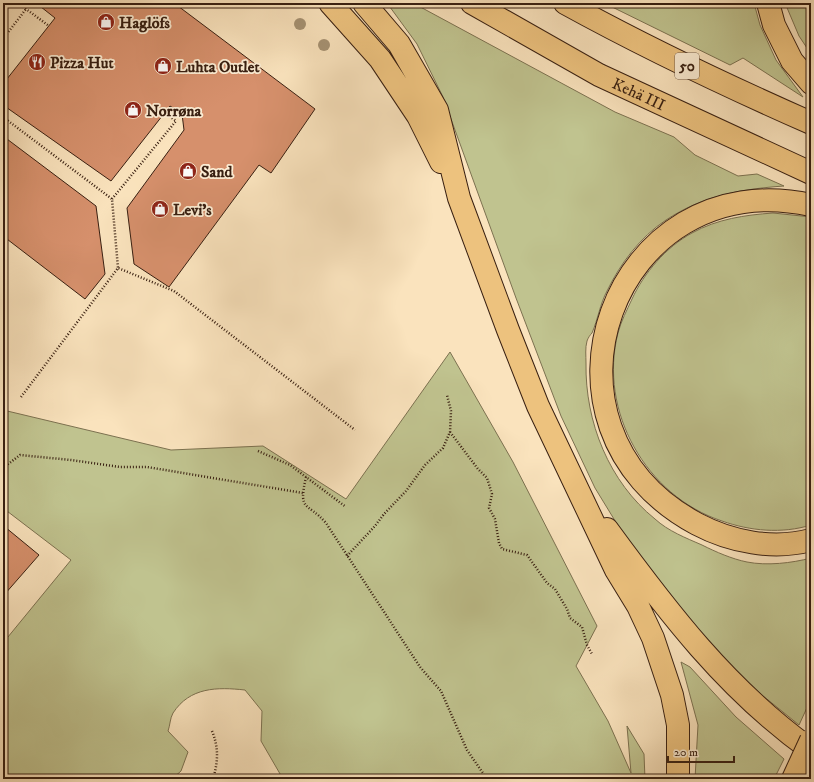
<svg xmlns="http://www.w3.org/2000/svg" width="814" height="782" viewBox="0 0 814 782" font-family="'IM FELL DW Pica',serif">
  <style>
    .green { fill: #c0c38f; stroke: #7c7150 }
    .building { fill: #d6906c; stroke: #381f11 }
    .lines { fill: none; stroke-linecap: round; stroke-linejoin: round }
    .trunk-casing { stroke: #381f11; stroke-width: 24 }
    .motorway-casing { stroke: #381f11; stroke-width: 24 }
    .path { stroke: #381f11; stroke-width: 2.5; stroke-dasharray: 1 2; stroke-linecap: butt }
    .trunk { stroke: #edc27e; stroke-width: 22 }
    .motorway { stroke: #edc27e; stroke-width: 22 }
    .motorway-bridge-casing { stroke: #381f11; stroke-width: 24; stroke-linecap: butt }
    .motorway-bridge { stroke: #edc27e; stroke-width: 22 }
    .tree { fill: #a69273 }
    .labels { text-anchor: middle; stroke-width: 3.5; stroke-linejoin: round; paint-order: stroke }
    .shield { fill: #fcedd4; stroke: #735d4c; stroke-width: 1 }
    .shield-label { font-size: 15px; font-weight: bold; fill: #381f11 }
    .poi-label { font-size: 16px; font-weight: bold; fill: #381f11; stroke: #fcedd4; text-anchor: start }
    .street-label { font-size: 16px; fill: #381f11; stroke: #fcedd4 }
  </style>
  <rect width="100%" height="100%" fill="#fae3bd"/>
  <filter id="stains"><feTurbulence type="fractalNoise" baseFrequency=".005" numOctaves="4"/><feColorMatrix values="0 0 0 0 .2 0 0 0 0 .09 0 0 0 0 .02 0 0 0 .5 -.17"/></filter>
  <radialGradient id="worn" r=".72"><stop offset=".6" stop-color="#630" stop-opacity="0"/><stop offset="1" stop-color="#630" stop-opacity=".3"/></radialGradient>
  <path class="green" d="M387 3H413L615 112 674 137 695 155 738 176 757 174 784 186C741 189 702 196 666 220 640 237 620 264 607 291 600 304 598 319 592 333 590 335 588 338 587 341 585 348 586 356 586 363 585 422 609 482 655 519 668 531 686 538 702 545 716 552 732 559 747 562 767 566 792 563 811 558V699L799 725 757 691 707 642 628 542 595 488 561 416 516 298 443 97 417 44Z
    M604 3H754L760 25 776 60 803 97 743 58 730 65Z
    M785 3H811V54L799 36Z
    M773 213 811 217V525C782 534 750 531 722 521 646 496 598 411 618 333 621 321 627 310 632 299 644 273 666 247 692 233 717 219 745 215 773 213Z
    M450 352 513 462 597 626 576 666 608 721 631 773 627 726 644 754 645 779H283L261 741 262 711 245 690C217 687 190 687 173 713 170 718 170 726 168 731L188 752 181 771 172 779H3V643L71 560 3 508V410L171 450 263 446 346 499Z
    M681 662 690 667 736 717 784 759 774 779H695L698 725Z"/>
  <path class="building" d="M36 3H174L315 109 271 173 259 165 169 287 134 264 127 208 184 130 182 114 170 106 111 181 3 105V84L55 18Z
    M3 136 96 206 105 274 85 299 3 236Z
    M5 527 39 555 4 595 3 530Z"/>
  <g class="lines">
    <defs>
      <g id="trunk">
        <path id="s1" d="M472 3 599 75 811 173"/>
        <path d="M565 3C645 47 727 86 811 123"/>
      </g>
      <path id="motorway" d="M330 3 380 59 418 116 441 162
        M364 3 399 44 437 110 459 198 508 330 538 406 616 570 638 606 653 638 672 695 678 725V779
        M768 3 774 25 792 61 811 83
        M811 205C613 162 516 427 697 524 731 542 773 550 811 540
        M607 529C667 611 727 690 811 750"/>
    </defs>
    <use href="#trunk" class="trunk-casing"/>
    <use href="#motorway" class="motorway-casing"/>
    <path class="path" d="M18 3 49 26
      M3 39 26 9
      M3 117 112 199 118 268
      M112 199 176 121 165 113
      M21 397 118 268 174 291 355 430
      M450 432 478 469 487 478 492 494 489 508 495 519 499 543 502 549 527 555 547 583 555 589 567 609 570 618 582 627 587 645 592 654
      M258 451 290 465 346 507
      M3 468 20 455 71 460 120 467H147L303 493
      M306 477C298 513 307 501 326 523L420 667 441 691 467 750 487 779
      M347 556 375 526 384 514 406 491 425 465 443 448 450 432 451 411 447 395
      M212 731C219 748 218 762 213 779"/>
    <use href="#trunk" class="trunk"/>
    <use href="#motorway" class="motorway"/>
    <defs>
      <path id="motorway-bridge" d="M793 779 811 740"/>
    </defs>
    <use href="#motorway-bridge" class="motorway-bridge-casing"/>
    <use href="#motorway-bridge" class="motorway-bridge"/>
  </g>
  <g class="tree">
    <circle cx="300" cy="24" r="6"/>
    <circle cx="324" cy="45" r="6"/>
  </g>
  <defs>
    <symbol id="shop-disc" viewBox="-11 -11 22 22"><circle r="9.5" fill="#8f2418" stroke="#fcedd4"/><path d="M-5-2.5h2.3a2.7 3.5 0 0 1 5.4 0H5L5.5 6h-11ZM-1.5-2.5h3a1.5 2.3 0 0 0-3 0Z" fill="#fff"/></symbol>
    <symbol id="restaurant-disc" viewBox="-11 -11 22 22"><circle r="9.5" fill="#8f2418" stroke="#fcedd4"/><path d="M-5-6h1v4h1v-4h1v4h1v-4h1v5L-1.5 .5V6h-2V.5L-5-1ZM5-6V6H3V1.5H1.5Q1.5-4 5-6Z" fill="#fff"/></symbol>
  </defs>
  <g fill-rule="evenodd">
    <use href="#shop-disc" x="96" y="12" width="20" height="20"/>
    <use href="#restaurant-disc" x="27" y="52" width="20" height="20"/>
    <use href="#shop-disc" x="153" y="56" width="20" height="20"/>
    <use href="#shop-disc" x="123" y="100" width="20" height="20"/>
    <use href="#shop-disc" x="178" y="161" width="20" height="20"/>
    <use href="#shop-disc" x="150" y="199" width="20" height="20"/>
  </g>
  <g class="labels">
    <rect class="shield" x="675" y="53" width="24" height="26" rx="3"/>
    <g class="shield-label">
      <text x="687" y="71">50</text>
    </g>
    <g class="poi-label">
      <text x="119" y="28">Haglöfs</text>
      <text x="50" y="68">Pizza Hut</text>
      <text x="176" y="72">Luhta Outlet</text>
      <text x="146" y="116">Norrøna</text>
      <text x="201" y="177">Sand</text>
      <text x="173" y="215">Levi's</text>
    </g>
    <g class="street-label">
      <text dy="6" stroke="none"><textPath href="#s1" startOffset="190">Kehä III</textPath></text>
    </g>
  </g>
  <rect width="814" height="782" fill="none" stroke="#fae3bd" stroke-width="16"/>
  <rect x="4" y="4" width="806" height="774" fill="none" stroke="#381f11" stroke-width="2"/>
  <rect x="8" y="8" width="798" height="766" fill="none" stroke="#381f11"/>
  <path d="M668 756v6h66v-6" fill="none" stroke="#381f11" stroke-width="2"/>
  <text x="674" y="756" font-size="12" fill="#381f11" stroke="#fcedd4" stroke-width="3" paint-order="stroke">20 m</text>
  <rect width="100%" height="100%" filter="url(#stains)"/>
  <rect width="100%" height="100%" fill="url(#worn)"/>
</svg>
